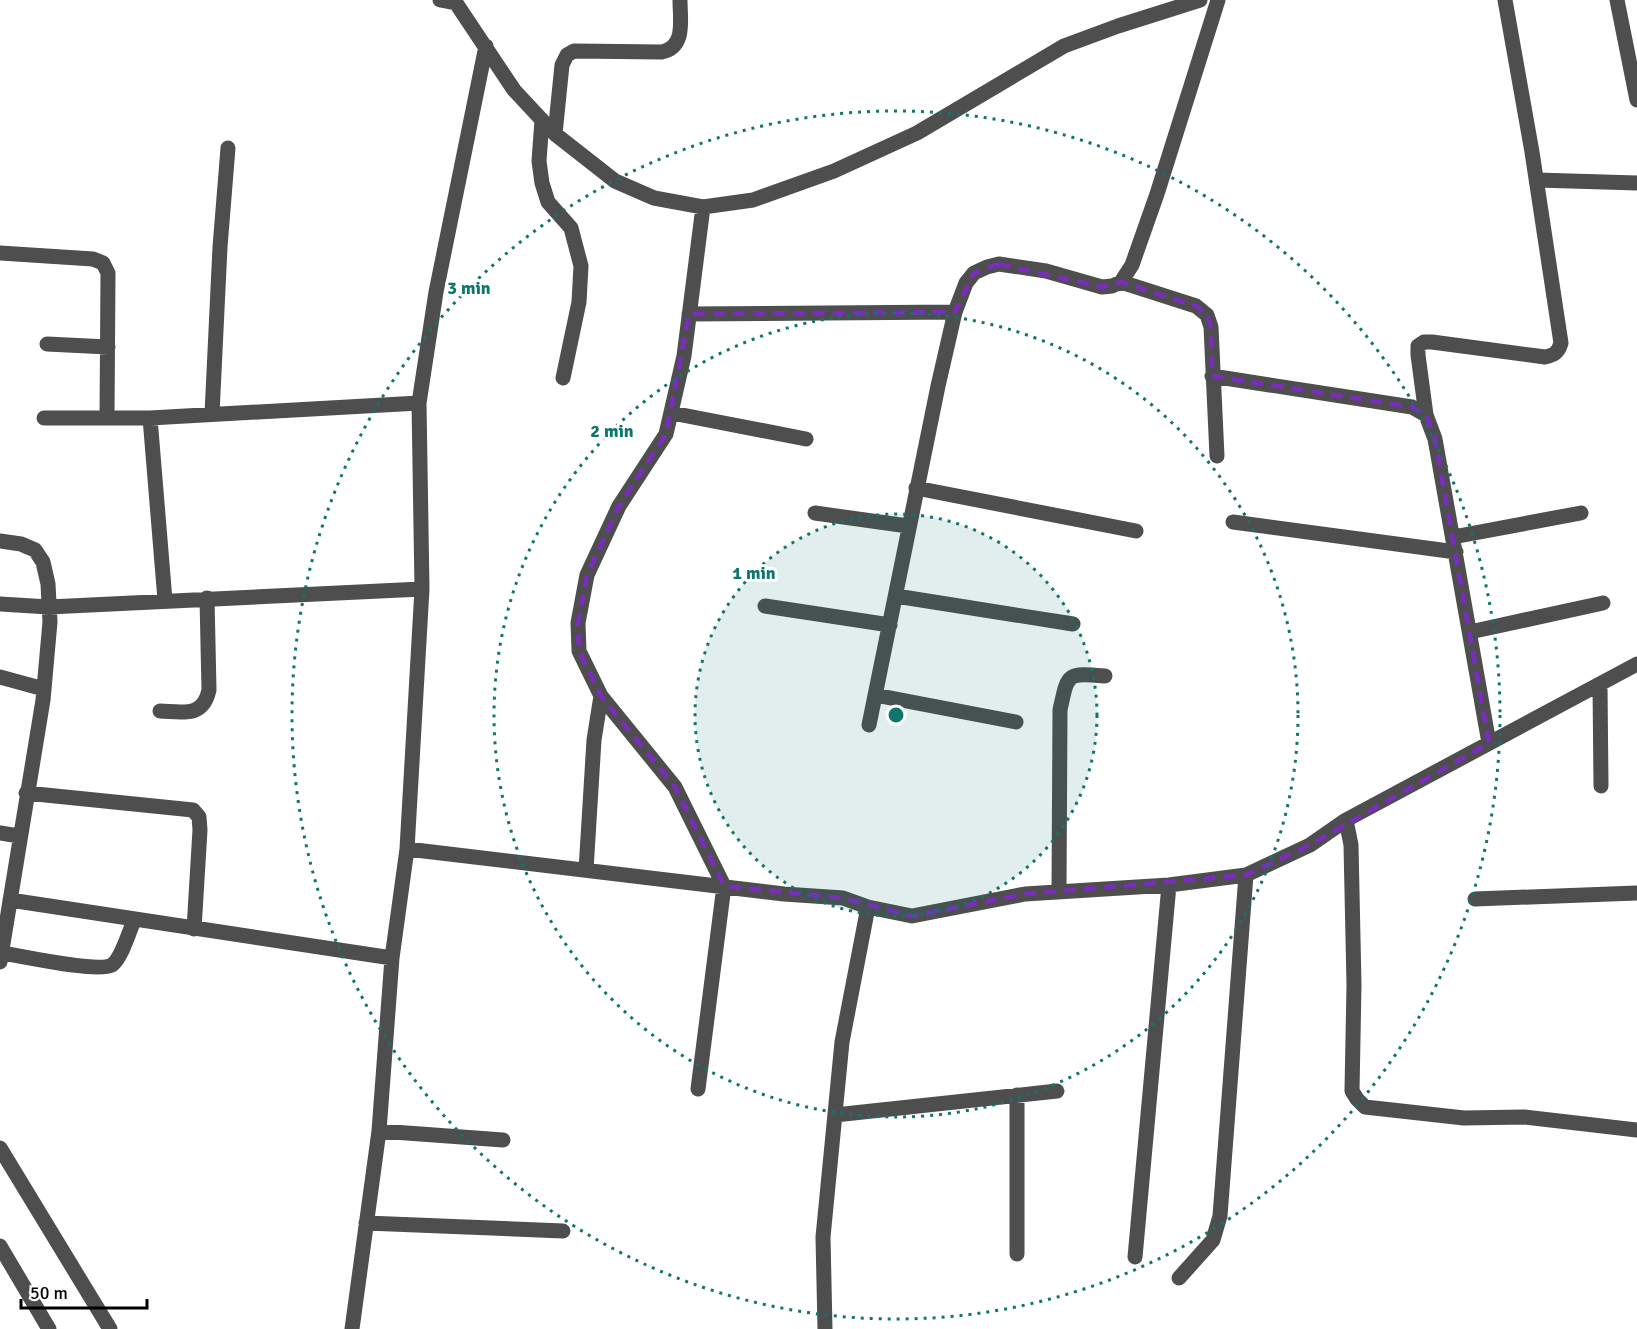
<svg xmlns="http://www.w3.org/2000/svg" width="1637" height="1329" viewBox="0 0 1637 1329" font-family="Signika,sans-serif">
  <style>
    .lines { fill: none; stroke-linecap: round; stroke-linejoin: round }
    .minor { stroke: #4e4e4e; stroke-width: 15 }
    .marked { fill: none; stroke: #7b2cbf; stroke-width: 4.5; stroke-dasharray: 12 8; stroke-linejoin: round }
    .ring { fill: none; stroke: #0f766e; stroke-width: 3; stroke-dasharray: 3 6 }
    .centre { fill: #0f766e; stroke: #fff; stroke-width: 3 }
    .ring-label { font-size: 18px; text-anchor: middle; font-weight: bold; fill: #0f766e; stroke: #fff; stroke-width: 6; stroke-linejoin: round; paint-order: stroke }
  </style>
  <rect width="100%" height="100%" fill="#fff"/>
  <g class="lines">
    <path class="minor" d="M440 0 456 3 514 90 555 134 615 181 654 198 703 207 753 200 834 171 917 133 1064 46 1118 26 1200 0
      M1617 0 1637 100
      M542 120 539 161 542 183 548 202 571 228 581 266 579 302 563 378
      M555 134 562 65 567 55 574 51 662 52C686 47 680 20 680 0
      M1537 180 1637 183
      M0 253 93 259 103 263 108 273 107 418
      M1121 282 1196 306 1207 315 1211 327 1217 456
      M689 314 955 312
      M47 344 108 347
      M1212 376 1412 407 1426 415 1435 439 1489 743
      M672 413 806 439
      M212 414 220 247 228 148
      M1426 415 1418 355V346L1424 342H1432L1545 357C1554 355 1558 353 1561 343L1532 152 1505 0
      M44 418H150L419 403
      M150 418 165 600
      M916 488 1136 531
      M815 513 908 526
      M1233 522 1456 552
      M1453 537 1581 513
      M0 541 21 544 35 550 43 562 48 584 50 622 43 700 0 962
      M896 596 1073 624
      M0 604 49 607 422 589
      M765 606 890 625
      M1470 632 1603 603
      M0 677 44 689
      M1600 684 1601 786
      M875 695 1016 722
      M160 711C183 712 203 718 209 690L207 598
      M869 725 938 386 955 312 966 283 974 273 987 267 999 264 1046 271 1102 287 1112 286 1121 282 1132 265 1157 194 1218 0
      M26 793 193 810 199 817 200 830 194 929
      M1346 820 1351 845 1354 985 1352 1091 1357 1099 1365 1107 1464 1118 1524 1117 1637 1130
      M0 833 19 836
      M407 849 784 894 843 898 868 907 912 916 1025 894 1169 885 1246 875 1310 845 1346 820 1637 664
      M586 870 594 740 601 696
      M1059 892 1060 710C1068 673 1066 673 1105 676
      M1475 899 1637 893
      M10 900 392 958
      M2 953C22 956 97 973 112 965 121 959 130 930 134 920
      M698 1089 724 886 675 787 601 696 579 651 578 623 587 575 619 506 666 434 684 356 703 207
      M835 1115 1057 1091
      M379 1131 503 1140
      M0 1148 110 1329
      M366 1223 563 1231
      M0 1246 49 1329
      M1017 1254V1095
      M1135 1257 1169 885
      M1179 1278 1213 1240 1220 1216 1246 875
      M352 1329 379 1131 392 958 407 849 422 589 419 403 436 292 486 46
      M825 1329 823 1237 842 1042 868 907"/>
  </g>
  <path class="marked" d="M999 264 1102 287 1121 282 1196 306 1207 315 1211 327 1212 376 1412 407 1426 415 1435 439 1489 743 1310 845 1246 875 1025 894 912 916 843 898 724 886 675 787 601 696 579 651 578 623 587 575 619 506 666 434 689 314 955 312 974 273Z"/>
  <circle cx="896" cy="715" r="201" fill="#0f766e" fill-opacity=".12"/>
  <g class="ring">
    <circle cx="896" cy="715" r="201"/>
    <circle cx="896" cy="715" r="402"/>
    <circle cx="896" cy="715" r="604"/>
  </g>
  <circle cx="896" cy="715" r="9" class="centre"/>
  <g class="ring-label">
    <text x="469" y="294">3 min</text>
    <text x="612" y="437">2 min</text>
    <text x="754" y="579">1 min</text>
  </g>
  <path d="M21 1299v9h126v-9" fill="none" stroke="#000000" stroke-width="3"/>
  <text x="30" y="1299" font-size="18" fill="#000000" stroke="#ffffff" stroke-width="4.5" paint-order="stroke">50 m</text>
</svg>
